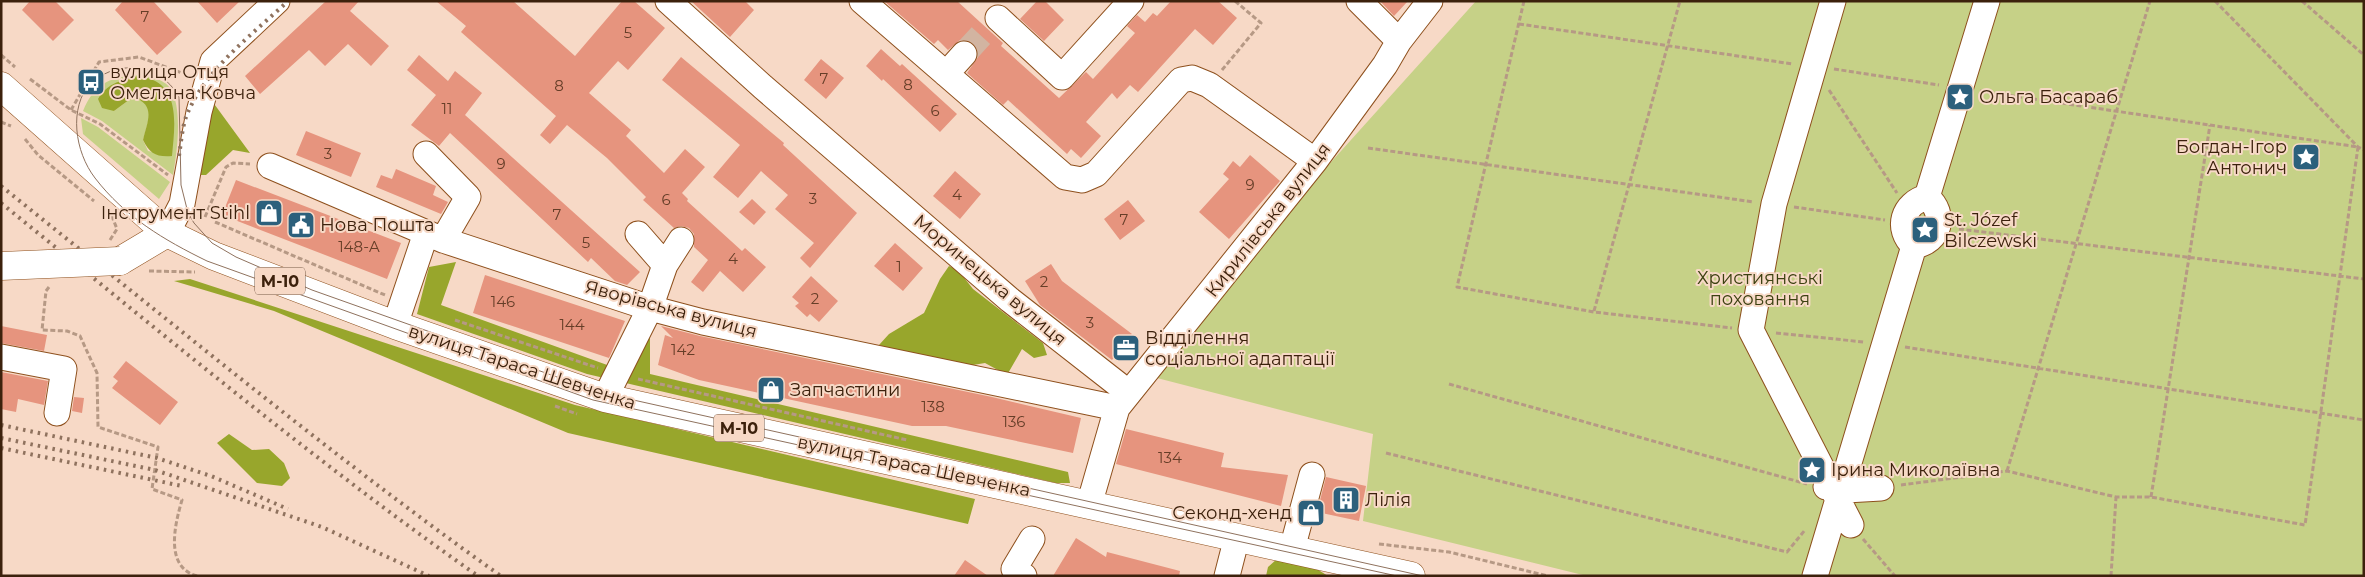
<svg xmlns="http://www.w3.org/2000/svg" width="2365" height="577" viewBox="0 0 2365 577" font-family="Montserrat,sans-serif">
  <style>
    .green { fill: #c6d187; fill-rule: evenodd }
    .forest { fill: #98a62c }
    .building { fill: #e6947e }
    .lines { fill: none; stroke-linecap: round; stroke-linejoin: round }
    .minor-tunnel { stroke: #d2b4a1; stroke-width: 25; stroke-dasharray: 25 12; stroke-linecap: butt }
    .minor-casing { stroke: #8e501d; stroke-width: 27 }
    .major-casing { stroke: #8e501d; stroke-width: 29 }
    .path { stroke: #b69985; stroke-width: 3; stroke-dasharray: 5 2.5; stroke-linecap: butt }
    .minor { stroke: #fff; stroke-width: 25 }
    .major { stroke: #fff; stroke-width: 28 }
    .tram { stroke: #8f725e; stroke-width: 1 }
    .rail { stroke: #8f725e; stroke-width: 4; stroke-dasharray: 2.5 5; stroke-linecap: butt }
    .major-bridge-casing { stroke: #8e501d; stroke-width: 29; stroke-linecap: butt }
    .major-bridge { stroke: #fff; stroke-width: 28 }
    .labels { text-anchor: middle; stroke-width: 4; stroke-linejoin: round; paint-order: stroke }
    .number-label { font-size: 15px; fill: #663e28 }
    .shield { fill: #f7d9c6; stroke: #745844; stroke-width: 1 }
    .shield-label { font-size: 16px; font-weight: bold; fill: #3c210c }
    .poi-label { font-size: 18px; fill: #3c210c; stroke: #f7d9c6; text-anchor: start }
    .street-label { font-size: 18px; fill: #3c210c; stroke: #f7d9c6 }
    .park-label { font-size: 18px; fill: #3c4111; stroke: #f7d9c6 }
  </style>
  <rect width="100%" height="100%" fill="#f7d9c6"/>
  <path class="green" d="M1476 1H2364V576H1587L1363 521 1373 434 1157 378 1287 211Z
    M135 75C146 76 156 77 165 83 185 97 177 153 173 175L102 121 83 111C94 85 107 78 135 75ZM164 88C177 109 174 133 171 156L148 151 143 140 150 115 146 103 133 97 114 111 98 99Z
    M81 118 98 127 170 182 159 199 83 134Z"/>
  <path class="forest" d="M133 76C139 77 147 77 153 80 181 92 174 132 172 156 156 157 150 154 143 140 147 122 157 105 133 97L114 111 102 108 98 99C107 84 118 82 133 76Z
    M212 101 250 153 233 150 206 175H199Z
    M456 262 441 305 610 366 650 327V374L1068 472 1070 483H1056L587 374 417 314 429 267Z
    M949 266 958 270 973 289 1043 343 1047 355 1034 358 1022 349 1007 375 985 363 967 366 913 356 879 345 889 334 924 313 940 279Z
    M190 279 575 405 975 499 968 524 568 433 274 311 174 281Z
    M229 434 252 450 269 449 284 463 290 478 282 486 257 483 217 443Z
    M1277 559 1312 566 1328 576H1266L1268 567Z"/>
  <path class="building" d="M30 1H55L74 20 53 41 22 10Z
    M123 1H153L182 32 157 55 115 10Z
    M197 1H240L217 23Z
    M326 1H359L350 11 389 46 371 66 348 44 325 66 309 50 260 94 245 76Z
    M436 1H513L575 56 622 1H634L665 28 628 70 618 61 589 93 631 130 626 136 664 173 685 149 705 167 682 193 688 199 687 201 742 251 745 248 766 267 743 292 720 271 703 292 691 282 708 260 694 247V234L689 228 681 226 674 228 643 200 646 197 607 158 567 125 550 144 540 135 556 116 461 32 466 26Z
    M691 1H745L754 10 730 37Z
    M884 1H957L1003 43 1001 46 1059 98 1086 72 1093 79 1135 33 1127 26 1137 15 1145 22 1153 13 1157 16 1171 1H1218L1237 18 1213 45 1195 29 1138 92 1130 85 1117 99 1112 93 1086 122 1101 136 1081 158 1071 149 1067 154 1008 100 1003 105 967 73 978 57 977 49 973 43 967 40H960L948 50 938 40 934 44Z
    M1037 1H1045L1064 20 1044 41 1020 19Z
    M1380 1H1408L1394 16Z
    M881 49 900 66 902 64 957 114 940 132 883 79 882 81 866 66Z
    M419 55 448 81 455 71 482 93 465 115 640 272 627 285 615 281 591 258 588 262 450 133 439 146 411 125 436 95 407 70Z
    M681 57 784 143 783 145 857 213 810 268 800 258 814 243 775 209 788 195 761 171 738 198 713 177 740 145 662 80Z
    M821 59 844 78 826 99 804 80Z
    M306 131 361 153 351 177 296 155Z
    M1250 155 1280 181 1229 239 1199 212 1229 179 1223 174 1233 161 1240 167Z
    M396 169 436 186 433 195 448 202 441 214 376 187 381 175 392 179Z
    M955 171 981 194 960 219 933 196Z
    M236 180 401 243 387 279 222 215Z
    M752 199 766 212 754 225 739 212Z
    M1128 200 1145 221 1120 240 1104 219Z
    M895 243 923 268 903 291 874 266Z
    M1051 264 1062 281 1132 334 1112 360 1040 305 1025 281Z
    M485 275 625 321 609 358 473 313Z
    M811 276 838 301 819 322 810 314 807 317 795 306 799 303 792 297Z
    M1 326 47 335 44 351 1 343Z
    M661 326 700 336 992 397 1081 418 1073 453 946 426H912L699 380 658 365 665 335 673 338Z
    M126 361 178 402 160 425 112 388 118 381 113 377Z
    M1 372 48 381 44 405 18 399 16 412 1 409Z
    M74 397 84 398 82 413 72 411Z
    M1126 429 1224 453 1221 467 1288 475 1281 506 1116 464Z
    M1326 477 1366 486 1359 521 1317 512Z
    M1076 538 1106 557 1107 552 1180 571 1179 576H1053Z
    M965 560 988 576H954Z"/>
  <g class="lines">
    <path class="minor-tunnel" d="M964 54 987 29"/>
    <defs>
      <path id="minor" d="M668 1 763 87 1010 300 1129 393
        M862 1 1065 177 1082 180 1096 174 1181 80 1192 78 1209 85 1315 161
        M1359 1 1399 41
        M1833 1 1774 204 1751 330 1851 525
        M998 18 1062 77 1131 1
        M946 74 964 54
        M426 154 468 197 443 240
        M270 166 443 240 650 308 703 322 1117 408
        M1927 197 1987 1
        M167 233 182 204 199 112 213 61 277 1
        M638 234 665 265
        M1914 246C1940 242 1947 214 1927 197
        M1914 246C1895 229 1903 203 1927 197
        M395 325 426 233
        M1 357 64 369 57 413
        M605 398 650 308 665 265 681 240
        M1826 487 1846 490 1881 488
        M1089 505 1117 408 1315 161 1385 65 1399 41 1430 1
        M1292 549 1312 475
        M1024 576 1014 569 1032 539
        M1227 576 1237 537
        M1815 576 1914 246"/>
      <path id="major" d="M1 86 167 233 214 256 395 325 605 398 1411 576
        M120 261 167 233"/>
    </defs>
    <use href="#minor" class="minor-casing"/>
    <use href="#major" class="major-casing"/>
    <path class="path" d="M1524 1 1457 287 1594 312 1732 328
      M2215 1 2358 147 2364 150
      M2302 1 2364 55
      M1519 24 1793 64
      M1 55 15 67
      M1834 69 1939 85
      M1222 70 1261 23 1235 1
      M30 79 71 110 100 124 168 175
      M1829 90 1897 193
      M1980 91 2358 147
      M71 110 99 62 139 57 182 73
      M1 122 11 126
      M25 139 38 155 94 201
      M1368 148 1754 202
      M1794 207 1885 220
      M205 217 226 167 233 163 250 164
      M215 222 385 295
      M1959 229 2364 279
      M110 240 117 229 111 214
      M149 271 195 272
      M49 287 46 291 42 330 67 331 80 336 97 373 98 427 158 447 152 489 182 500C175 524 164 567 197 576
      M1594 311 1680 1
      M455 320 598 368
      M1776 333 1864 342
      M1905 347 2364 420
      M638 379 907 440
      M1449 384 1807 484
      M555 406 577 414
      M1386 453 1787 552 1805 530
      M2007 471 2150 1
      M1901 485 2007 471 2116 497H2151L2305 525 2358 147
      M2151 497 2210 125
      M1863 539 1895 576
      M1379 544 1449 552 1548 576
      M2111 576 2116 497"/>
    <use href="#minor" class="minor"/>
    <use href="#major" class="major"/>
    <path class="tram" d="M1397 576 593 400 207 261C164 240 125 217 95 178 75 152 68 108 91 82 96 77 105 74 111 71 139 62 165 72 179 97L181 185 188 213 194 223 212 243 236 257 312 290 602 393 1423 576"/>
    <path class="rail" d="M179 156C181 143 182 129 186 117 204 70 252 35 288 1
      M1 186C166 318 329 454 501 576
      M1 203C158 330 313 460 478 576
      M1 425 157 458 211 476 288 509
      M1 438 155 470 322 527 429 576
      M1 448 182 486"/>
    <defs>
      <path id="major-bridge" d="M1 266 120 261"/>
    </defs>
    <use href="#major-bridge" class="major-bridge-casing"/>
    <use href="#major-bridge" class="major-bridge"/>
  </g>
  <defs>
    <symbol id="bus-square" viewBox="-11 -11 22 22"><rect x="-9" y="-9" width="18" height="18" rx="4" fill="#2c607c" stroke="#f7d9c6"/><path d="M-5-6H5V4H4V6H2V4H-2V6H-4V4H-5ZM-3.5-4V0h7V-4ZM-3.5 1.2v1.5H-2V1.2ZM2 1.2v1.5H3.5V1.2Z" fill="#fff"/></symbol>
    <symbol id="sight-square" viewBox="-11 -11 22 22"><rect x="-9" y="-9" width="18" height="18" rx="4" fill="#2c607c" stroke="#f7d9c6"/><path d="M0-6L1.8-2.2L6-1.7L2.9 1.2L3.7 5.4L0 3.3L-3.7 5.4L-2.9 1.2L-6-1.7L-1.8-2.2Z" fill="#fff"/></symbol>
    <symbol id="shop-square" viewBox="-11 -11 22 22"><rect x="-9" y="-9" width="18" height="18" rx="4" fill="#2c607c" stroke="#f7d9c6"/><path d="M-5-2.5h2.3a2.7 3.5 0 0 1 5.4 0H5L5.5 6h-11ZM-1.5-2.5h3a1.5 2.3 0 0 0-3 0Z" fill="#fff"/></symbol>
    <symbol id="civic-square" viewBox="-11 -11 22 22"><rect x="-9" y="-9" width="18" height="18" rx="4" fill="#2c607c" stroke="#f7d9c6"/><path d="M-.6-6.5H3V-4.5H.6V-3L4-1V1h2V6H-6V1h2V-1L-.6-3ZM-1.2 2.5V6h2.4V2.5Z" fill="#fff"/></symbol>
    <symbol id="office-square" viewBox="-11 -11 22 22"><rect x="-9" y="-9" width="18" height="18" rx="4" fill="#2c607c" stroke="#f7d9c6"/><path d="M-6-3h4V-5.5h4V-3h4V5H-6ZM-1-4.5V-3h2v-1.5ZM-6 0V1H6V0Z" fill="#fff"/></symbol>
    <symbol id="building-square" viewBox="-11 -11 22 22"><rect x="-9" y="-9" width="18" height="18" rx="4" fill="#2c607c" stroke="#f7d9c6"/><path d="M-4-6H4V6H1V3H-1V6H-4ZM-2.5-4.3h1.7v1.8h-1.7ZM.8-4.3h1.7v1.8H.8ZM-2.5-1h1.7V.8h-1.7ZM.8-1h1.7V.8H.8Z" fill="#fff"/></symbol>
  </defs>
  <g fill-rule="evenodd">
    <use href="#bus-square" x="75" y="66" width="32" height="32"/>
    <use href="#sight-square" x="1944" y="81" width="32" height="32"/>
    <use href="#sight-square" x="2290" y="141" width="32" height="32"/>
    <use href="#shop-square" x="253" y="197" width="32" height="32"/>
    <use href="#civic-square" x="285" y="209" width="32" height="32"/>
    <use href="#sight-square" x="1909" y="214" width="32" height="32"/>
    <use href="#office-square" x="1110" y="332" width="32" height="32"/>
    <use href="#shop-square" x="755" y="374" width="32" height="32"/>
    <use href="#sight-square" x="1796" y="454" width="32" height="32"/>
    <use href="#building-square" x="1330" y="484" width="32" height="32"/>
    <use href="#shop-square" x="1295" y="497" width="32" height="32"/>
  </g>
  <g class="labels">
    <g class="number-label">
      <text x="145" y="22">7</text>
      <text x="628" y="38">5</text>
      <text x="824" y="84">7</text>
      <text x="908" y="90">8</text>
      <text x="559" y="91">8</text>
      <text x="447" y="114">11</text>
      <text x="935" y="116">6</text>
      <text x="328" y="159">3</text>
      <text x="501" y="169">9</text>
      <text x="1250" y="190">9</text>
      <text x="957" y="200">4</text>
      <text x="813" y="204">3</text>
      <text x="666" y="205">6</text>
      <text x="557" y="220">7</text>
      <text x="1124" y="225">7</text>
      <text x="586" y="248">5</text>
      <text x="359" y="252">148-А</text>
      <text x="733" y="264">4</text>
      <text x="899" y="272">1</text>
      <text x="1044" y="287">2</text>
      <text x="815" y="304">2</text>
      <text x="503" y="307">146</text>
      <text x="1090" y="328">3</text>
      <text x="572" y="330">144</text>
      <text x="683" y="355">142</text>
      <text x="933" y="412">138</text>
      <text x="1014" y="427">136</text>
      <text x="1170" y="463">134</text>
    </g>
    <g class="shield">
      <rect x="255" y="267.5" width="50" height="27" rx="4"/>
      <rect x="714" y="414.5" width="50" height="27" rx="4"/>
    </g>
    <g class="shield-label">
      <text x="280" y="287">М-10</text>
      <text x="739" y="434">М-10</text>
    </g>
    <g class="poi-label">
      <text x="110" y="78">вулиця Отця<tspan x="110" dy="21">Омеляна Ковча</tspan></text>
      <text x="1979" y="103">Ольга Басараб</text>
      <text x="2287" y="153" text-anchor="end">Богдан-Ігор<tspan x="2287" dy="21">Антонич</tspan></text>
      <text x="250" y="219" text-anchor="end">Інструмент Stihl</text>
      <text x="1944" y="226">St. Józef<tspan x="1944" dy="21">Bilczewski</tspan></text>
      <text x="320" y="231">Нова Пошта</text>
      <text x="1145" y="344">Відділення<tspan x="1145" dy="21">соціальної адаптації</tspan></text>
      <text x="790" y="396">Запчастини</text>
      <text x="1831" y="476">Ірина Миколаївна</text>
      <text x="1365" y="506">Лілія</text>
      <text x="1292" y="519" text-anchor="end">Секонд-хенд</text>
    </g>
    <g class="street-label">
      <text transform="translate(1268 220) rotate(-52)" y="6">Кирилівська вулиця</text>
      <text transform="translate(990 280) rotate(40)" y="6">Моринецька вулиця</text>
      <text transform="translate(671 309) rotate(15)" y="6">Яворівська вулиця</text>
      <text transform="translate(522 367) rotate(18)" y="6">вулиця Тараса Шевченка</text>
      <text transform="translate(914 466) rotate(12)" y="6">вулиця Тараса Шевченка</text>
    </g>
    <g class="park-label">
      <text x="1760" y="284">Християнські<tspan x="1760" dy="21">поховання</tspan></text>
    </g>
  </g>
  <rect width="2365" height="577" fill="none" stroke="#3c210c" stroke-width="5"/>
</svg>
